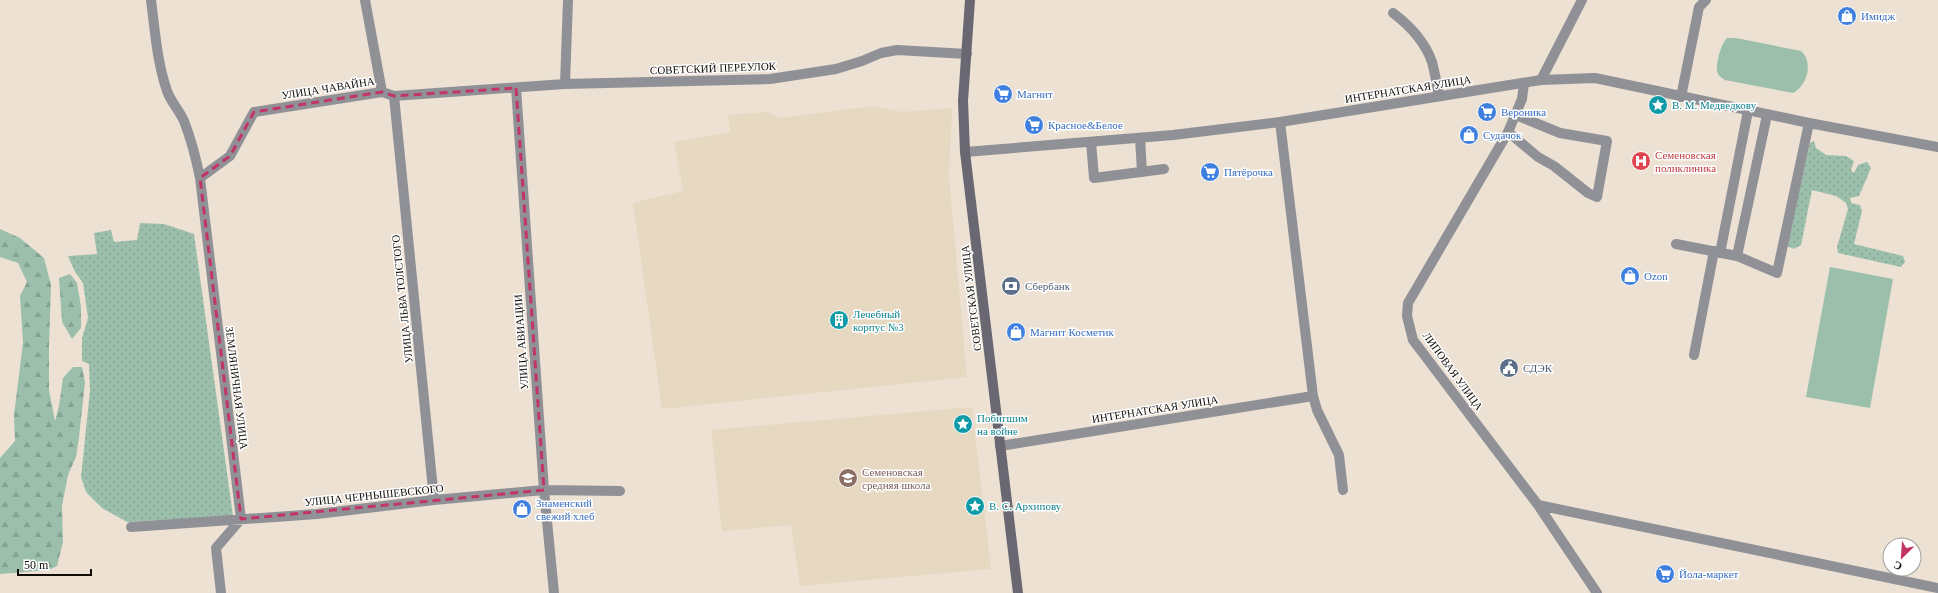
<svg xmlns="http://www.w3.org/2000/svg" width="1938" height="593" viewBox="0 0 1938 593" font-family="'Times New Roman',serif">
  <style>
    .built { fill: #e7d8c2 }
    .grass { fill: url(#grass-dots) }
    .forest { fill: url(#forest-firs) }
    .green { fill: #9cbfab }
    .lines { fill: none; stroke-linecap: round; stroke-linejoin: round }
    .minor { stroke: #909097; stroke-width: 10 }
    .tertiary { stroke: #909097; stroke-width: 10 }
    .secondary { stroke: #696872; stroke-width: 10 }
    .marked { fill: none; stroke: #c23566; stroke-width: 3; stroke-dasharray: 8 5; stroke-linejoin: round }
    .labels { text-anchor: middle; stroke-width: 3; stroke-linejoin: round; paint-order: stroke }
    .shop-label { font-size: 11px; fill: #366cbe; stroke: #fff; text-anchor: start }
    .street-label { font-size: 11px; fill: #100d08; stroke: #fff }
    .culture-label { font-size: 11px; fill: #0d838f; stroke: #fff; text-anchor: start }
    .health-label { font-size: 11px; fill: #be3a42; stroke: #fff; text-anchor: start }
    .service-label { font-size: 11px; fill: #4e5e75; stroke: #fff; text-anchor: start }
    .education-label { font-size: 11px; fill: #785e54; stroke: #fff; text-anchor: start }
  </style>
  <defs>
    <pattern id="grass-dots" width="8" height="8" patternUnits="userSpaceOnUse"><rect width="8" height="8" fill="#9cbfab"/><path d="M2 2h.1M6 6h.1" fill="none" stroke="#85a392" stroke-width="1.8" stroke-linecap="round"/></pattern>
    <pattern id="forest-firs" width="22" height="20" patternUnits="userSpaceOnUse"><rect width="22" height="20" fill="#9cbfab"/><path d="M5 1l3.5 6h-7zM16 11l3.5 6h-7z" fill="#85a392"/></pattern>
  </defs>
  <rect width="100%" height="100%" fill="#ece1d2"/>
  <path class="built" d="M873 106 902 112 952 108 949 176 967 377 662 409 633 203 683 191 674 142 730 132 728 115 769 112 779 118Z
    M972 407 991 569 800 586 791 525 722 531 711 430Z"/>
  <path class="grass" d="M1814 141 1816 148 1826 155 1846 156 1854 161 1851 170 1854 173 1858 165 1867 162 1871 168 1859 196 1850 198 1851 203 1860 205 1862 211 1854 244 1903 256 1905 262 1901 267 1838 253 1837 247 1848 209 1846 203 1836 196 1812 190 1801 245 1794 249 1787 246 1810 143Z
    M140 223 164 224 194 234 233 516 127 522 102 508 86 492 81 477 90 391 89 364 82 361V338L88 318 83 283 75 272 68 256 97 254 94 233 111 230 114 242 137 240Z"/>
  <path class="forest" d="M0 229 20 238 44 258 51 285 49 345V390L55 421 59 406 63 378 73 367H82L85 382 79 437 76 457 68 475 62 506 63 542 57 566 49 570 0 574V458L15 441 14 415 23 343 20 296 27 282 18 263 0 257Z
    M70 274 77 283 81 307V328L72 339 62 322 59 278Z"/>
  <path class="green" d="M1727 38H1736L1801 51C1814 62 1807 86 1793 93L1725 80C1721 77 1718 76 1717 71 1716 62 1721 44 1727 38Z
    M1830 267 1893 279 1870 408 1806 397Z"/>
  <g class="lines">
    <path class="minor" d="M151 0C155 31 157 62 167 91 171 102 179 110 184 121 191 139 196 158 200 178L241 519 216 548 221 593
      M365 0 382 92
      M1393 13C1409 25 1425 42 1432 62 1435 73 1437 85 1439 96
      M1541 80 1582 0
      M1524 83 1522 99 1508 132 1408 303 1407 316 1413 340 1538 505 1597 593
      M565 84 568 0
      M516 88 544 490 554 593
      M394 96 434 500
      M1681 97 1699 7 1706 0
      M1767 115 1737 256 1777 273 1809 123
      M1280 122 1313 396 1317 410 1339 455 1343 490
      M1508 132 1538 157 1554 166 1588 193 1597 197 1607 141 1560 133 1516 115
      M1140 138 1142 172
      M1091 142 1094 178 1164 169
      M200 178 230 156 254 112 382 92 394 96 565 84 770 79 836 69 862 61 881 53 897 50 967 54
      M1676 244 1737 256
      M1720 253 1748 111
      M1694 355 1714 251
      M1000 446 1313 396
      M1538 505 1938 588
      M131 527 317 514 434 500 544 490 620 491"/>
    <path class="tertiary" d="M965 152 1173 135 1280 122 1541 80 1595 78 1809 123 1938 147"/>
    <path class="secondary" d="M970 0 963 101 965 152 1018 593"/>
  </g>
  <path class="marked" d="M516 88 544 490 241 519 200 178 230 156 254 112 382 92 394 96Z"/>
  <defs>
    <symbol id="shop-disc" viewBox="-11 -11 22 22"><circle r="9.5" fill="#3f7fe0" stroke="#fff"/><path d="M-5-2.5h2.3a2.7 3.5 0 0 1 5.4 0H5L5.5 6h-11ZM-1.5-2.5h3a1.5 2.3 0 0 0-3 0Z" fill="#fff"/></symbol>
    <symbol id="supermarket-disc" viewBox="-11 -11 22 22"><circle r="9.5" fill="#3f7fe0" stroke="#fff"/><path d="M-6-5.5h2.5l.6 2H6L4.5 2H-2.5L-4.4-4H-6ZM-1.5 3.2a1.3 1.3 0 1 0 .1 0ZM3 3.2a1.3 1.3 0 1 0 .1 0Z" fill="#fff"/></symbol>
    <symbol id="sight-disc" viewBox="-11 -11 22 22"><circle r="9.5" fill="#0f9aa8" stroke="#fff"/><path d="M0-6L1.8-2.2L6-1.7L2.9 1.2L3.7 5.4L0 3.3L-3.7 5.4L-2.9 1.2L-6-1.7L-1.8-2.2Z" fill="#fff"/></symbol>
    <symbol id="hospital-disc" viewBox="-11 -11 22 22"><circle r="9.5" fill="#e0444e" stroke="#fff"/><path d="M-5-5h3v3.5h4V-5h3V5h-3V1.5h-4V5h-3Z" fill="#fff"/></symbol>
    <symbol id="bank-disc" viewBox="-11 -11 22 22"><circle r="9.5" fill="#5c6f8a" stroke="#fff"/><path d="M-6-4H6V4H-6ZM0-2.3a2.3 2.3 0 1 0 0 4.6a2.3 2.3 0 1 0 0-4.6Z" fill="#fff"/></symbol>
    <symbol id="building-disc" viewBox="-11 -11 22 22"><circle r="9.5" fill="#0f9aa8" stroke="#fff"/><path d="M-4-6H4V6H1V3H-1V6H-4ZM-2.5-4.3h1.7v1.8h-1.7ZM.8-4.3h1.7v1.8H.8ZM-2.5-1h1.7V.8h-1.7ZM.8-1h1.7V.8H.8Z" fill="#fff"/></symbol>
    <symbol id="civic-disc" viewBox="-11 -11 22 22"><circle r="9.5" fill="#5c6f8a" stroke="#fff"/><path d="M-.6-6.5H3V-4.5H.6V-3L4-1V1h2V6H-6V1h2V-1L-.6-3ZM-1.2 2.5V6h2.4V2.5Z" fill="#fff"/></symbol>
    <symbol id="school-disc" viewBox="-11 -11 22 22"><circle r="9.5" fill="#8d6e63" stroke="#fff"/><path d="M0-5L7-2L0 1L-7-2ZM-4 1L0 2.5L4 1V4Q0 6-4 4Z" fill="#fff"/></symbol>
  </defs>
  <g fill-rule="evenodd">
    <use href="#shop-disc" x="1836" y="5" width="22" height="22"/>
    <use href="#supermarket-disc" x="992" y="83" width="22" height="22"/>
    <use href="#sight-disc" x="1647" y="94" width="22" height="22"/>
    <use href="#supermarket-disc" x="1476" y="101" width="22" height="22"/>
    <use href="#supermarket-disc" x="1023" y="114" width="22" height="22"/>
    <use href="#shop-disc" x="1458" y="124" width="22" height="22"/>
    <use href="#hospital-disc" x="1630" y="150" width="22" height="22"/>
    <use href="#supermarket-disc" x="1199" y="161" width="22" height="22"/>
    <use href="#shop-disc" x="1619" y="265" width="22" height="22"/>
    <use href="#bank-disc" x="1000" y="275" width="22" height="22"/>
    <use href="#building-disc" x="828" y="309" width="22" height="22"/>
    <use href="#shop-disc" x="1005" y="321" width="22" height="22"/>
    <use href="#civic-disc" x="1498" y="357" width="22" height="22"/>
    <use href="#sight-disc" x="952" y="413" width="22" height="22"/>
    <use href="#school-disc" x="837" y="467" width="22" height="22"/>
    <use href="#sight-disc" x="964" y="495" width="22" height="22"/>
    <use href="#shop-disc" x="511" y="498" width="22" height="22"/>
    <use href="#supermarket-disc" x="1654" y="563" width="22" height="22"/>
  </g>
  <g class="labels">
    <g class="shop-label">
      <text x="1861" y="20">Имидж</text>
      <text x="1017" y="98">Магнит</text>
      <text x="1501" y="116">Вероника</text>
      <text x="1048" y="129">Красное&amp;Белое</text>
      <text x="1483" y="139">Судачок</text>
      <text x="1224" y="176">Пятёрочка</text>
      <text x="1644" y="280">Ozon</text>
      <text x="1030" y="336">Магнит Косметик</text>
      <text x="536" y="507">Знаменский<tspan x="536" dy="13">свежий хлеб</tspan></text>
      <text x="1679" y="578">Йола-маркет</text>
    </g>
    <g class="street-label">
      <text transform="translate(713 68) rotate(-2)" y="4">СОВЕТСКИЙ ПЕРЕУЛОК</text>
      <text transform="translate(328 88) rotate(-9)" y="4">УЛИЦА ЧАВАЙНА</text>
      <text transform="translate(1408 89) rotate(-9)" y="4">ИНТЕРНАТСКАЯ УЛИЦА</text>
      <text transform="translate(971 298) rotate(-97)" y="4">СОВЕТСКАЯ УЛИЦА</text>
      <text transform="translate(402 299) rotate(-96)" y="4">УЛИЦА ЛЬВА ТОЛСТОГО</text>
      <text transform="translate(521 342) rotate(-94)" y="4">УЛИЦА АВИАЦИИ</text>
      <text transform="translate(1453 371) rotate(54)" y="4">ЛИПОВАЯ УЛИЦА</text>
      <text transform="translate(237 388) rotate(83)" y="4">ЗЕМЛЯНИЧНАЯ УЛИЦА</text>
      <text transform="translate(1155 409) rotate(-9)" y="4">ИНТЕРНАТСКАЯ УЛИЦА</text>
      <text transform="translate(374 495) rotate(-6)" y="4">УЛИЦА ЧЕРНЫШЕВСКОГО</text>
    </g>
    <g class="culture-label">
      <text x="1672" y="109">В. М. Медведкову</text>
      <text x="853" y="318">Лечебный<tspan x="853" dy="13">корпус №3</tspan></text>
      <text x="977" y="422">Побигшим<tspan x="977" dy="13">на войне</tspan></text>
      <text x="989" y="510">В. С. Архипову</text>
    </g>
    <g class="health-label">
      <text x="1655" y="159">Семеновская<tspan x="1655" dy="13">поликлиника</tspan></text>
    </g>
    <g class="service-label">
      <text x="1025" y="290">Сбербанк</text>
      <text x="1523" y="372">СДЭК</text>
    </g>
    <g class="education-label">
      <text x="862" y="476">Семеновская<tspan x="862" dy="13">средняя школа</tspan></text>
    </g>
  </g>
  <g transform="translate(1902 557) rotate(205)"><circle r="19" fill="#ffffff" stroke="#9f9e9c"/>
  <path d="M0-3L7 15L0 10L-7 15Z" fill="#c23566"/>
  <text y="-6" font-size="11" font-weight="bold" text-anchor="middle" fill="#100d08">С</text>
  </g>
  <path d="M18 569v6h73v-6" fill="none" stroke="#100d08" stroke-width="2"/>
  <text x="24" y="569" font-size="12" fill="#100d08" stroke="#ffffff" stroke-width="3" paint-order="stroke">50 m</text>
</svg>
